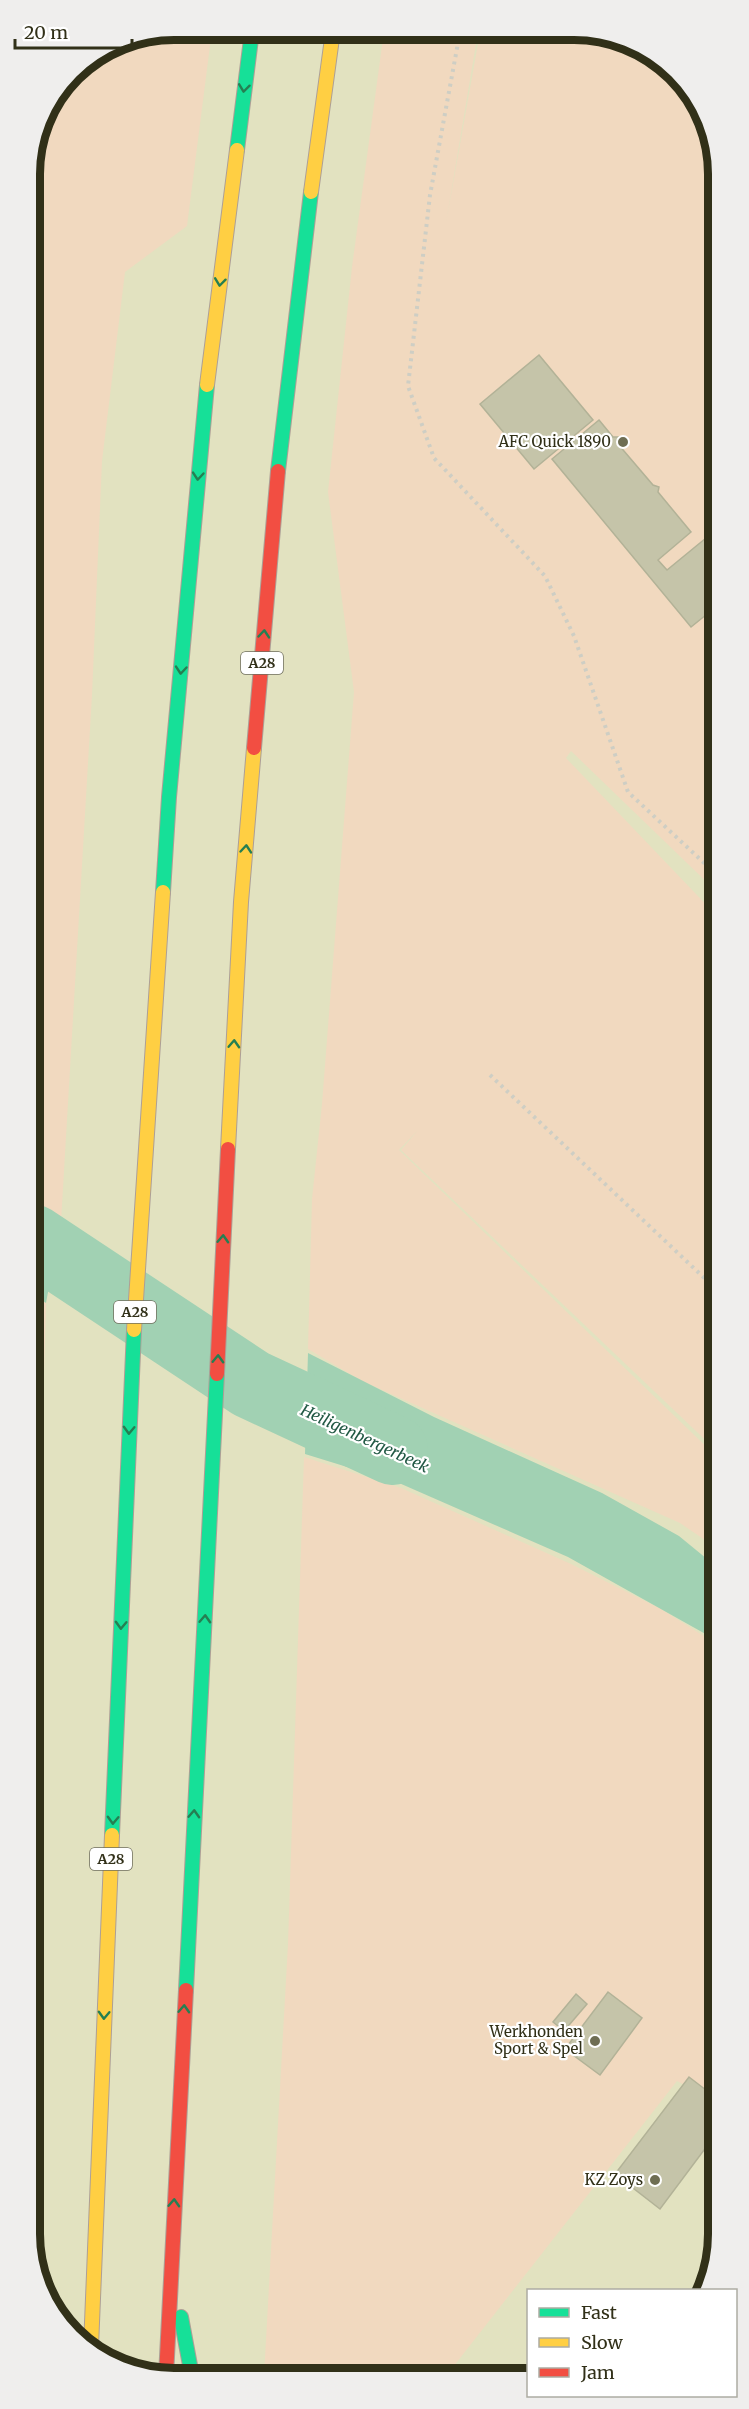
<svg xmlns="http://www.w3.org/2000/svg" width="749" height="2409" viewBox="0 0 749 2409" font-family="Merriweather,serif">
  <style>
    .green { fill: #f1d9bf }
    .water { fill: #a1d1b3 }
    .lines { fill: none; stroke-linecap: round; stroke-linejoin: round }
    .river { stroke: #a1d1b3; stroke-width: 70 }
    .building { fill: #c5c4a9; stroke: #b2b297; stroke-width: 1.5 }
    .fast-casing { stroke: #ad9f96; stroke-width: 16 }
    .slow-casing { stroke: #ad9f96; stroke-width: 16 }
    .jam-casing { stroke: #ad9f96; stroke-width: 16 }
    .path { stroke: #cecec4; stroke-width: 4; stroke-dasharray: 3 4.5; stroke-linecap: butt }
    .fast { stroke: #16e098; stroke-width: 14 }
    .slow { stroke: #ffcf43; stroke-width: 14 }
    .jam { stroke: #f24e42; stroke-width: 14 }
    .oneway { stroke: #257f52 }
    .poi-dot { fill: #6f6e53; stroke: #fff; stroke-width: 2 }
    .labels { text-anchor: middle; stroke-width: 4.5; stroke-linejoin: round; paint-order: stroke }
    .shield { fill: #fff; stroke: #6f6e5d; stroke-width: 1.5 }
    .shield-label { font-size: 14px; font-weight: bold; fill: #313018 }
    .poi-label { font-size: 15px; fill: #313018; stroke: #fff; text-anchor: end }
    .water-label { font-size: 16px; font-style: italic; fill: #225945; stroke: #fff }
    .rim { fill: none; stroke: #313018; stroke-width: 8 }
  </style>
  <rect width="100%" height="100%" fill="#e2e2c0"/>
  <path class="green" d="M174 30H212L187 226 125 272 102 461 92 695 61 1222 31 1204 30 165 41 119 72 72 119 41Z
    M384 31 478 32 446 223 480 32 603 33 677 72 716 146 717 892 571 751 566 758 717 916 718 1452 401 1150 418 1130 399 1150 718 1458V1549L680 1523 362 1381 308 1349 312 1199 322 1104 354 692 328 492 352 267Z
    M32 1293 46 1303 32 1790Z
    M304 1457 401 1488 571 1564 661 1609 718 1645 719 2103 677 2081 446 2376H264L288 1944Z"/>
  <path class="water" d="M31 1204 61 1222 46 1303 32 1293Z
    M308 1353 434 1417 602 1493 679 1536 718 1568V1641L568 1557 399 1483 305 1454Z"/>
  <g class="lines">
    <path class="river" d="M32 1239 251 1384 393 1450"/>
  </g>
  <path class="building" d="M539 355 593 420 534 469 480 404Z
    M599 420 613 437H619L618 444 653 485 659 487 658 492 691 532 658 560 667 570 717 529V606L691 627 552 459Z
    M608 1992 642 2018 600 2075 565 2049Z
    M576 1994 587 2004 564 2031 553 2022Z
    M689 2077 719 2100V2130L660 2209 615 2174Z"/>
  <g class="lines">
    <defs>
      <path id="fast" d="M237 150 252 31
        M278 471 311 192
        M163 892 169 797 207 385
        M112 1835 134 1330
        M186 1990 217 1374
        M181 2317 192 2376"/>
      <path id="slow" d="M311 192 333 31
        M207 385 237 150
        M228 1149 241 902 254 748
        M134 1330 163 892
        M91 2347 112 1835"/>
      <path id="jam" d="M254 748 278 471
        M217 1374 228 1149
        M166 2376 186 1990"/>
    </defs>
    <use href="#fast" class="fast-casing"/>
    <use href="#slow" class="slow-casing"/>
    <use href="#jam" class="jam-casing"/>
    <path class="path" d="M460 32 430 195 408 386 434 458 545 576 574 636 628 792 717 875
      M490 1075 718 1291"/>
    <use href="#fast" class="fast"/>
    <use href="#slow" class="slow"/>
    <use href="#jam" class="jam"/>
  </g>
  <defs><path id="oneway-chevron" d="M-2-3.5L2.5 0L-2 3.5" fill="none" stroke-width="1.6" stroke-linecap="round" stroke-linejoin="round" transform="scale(1.5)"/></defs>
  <g class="oneway">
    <use href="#oneway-chevron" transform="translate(244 88) rotate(97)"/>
    <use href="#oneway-chevron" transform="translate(220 282) rotate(97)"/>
    <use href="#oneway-chevron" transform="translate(198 476) rotate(95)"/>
    <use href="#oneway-chevron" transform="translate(264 634) rotate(-85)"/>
    <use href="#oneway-chevron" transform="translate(181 670) rotate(95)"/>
    <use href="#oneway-chevron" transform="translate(246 849) rotate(-85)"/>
    <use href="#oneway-chevron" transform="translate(234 1044) rotate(-87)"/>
    <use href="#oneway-chevron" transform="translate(223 1239) rotate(-87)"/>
    <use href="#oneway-chevron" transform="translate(218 1359) rotate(-88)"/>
    <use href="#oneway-chevron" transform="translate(129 1430) rotate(92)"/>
    <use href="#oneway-chevron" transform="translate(205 1619) rotate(-87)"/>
    <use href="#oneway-chevron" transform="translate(121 1625) rotate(92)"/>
    <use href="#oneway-chevron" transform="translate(194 1814) rotate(-87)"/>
    <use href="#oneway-chevron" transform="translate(113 1820) rotate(92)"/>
    <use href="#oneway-chevron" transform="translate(184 2009) rotate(-87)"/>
    <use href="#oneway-chevron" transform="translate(104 2015) rotate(92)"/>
    <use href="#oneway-chevron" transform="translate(174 2203) rotate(-87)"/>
  </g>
  <g class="poi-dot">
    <circle cx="623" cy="442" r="6"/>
    <circle cx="595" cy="2041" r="6"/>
    <circle cx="655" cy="2180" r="6"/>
  </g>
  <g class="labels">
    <g class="shield">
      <rect x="241" y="652" width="42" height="22" rx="4.5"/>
      <rect x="114" y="1301" width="42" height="22" rx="4.5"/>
      <rect x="90" y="1848" width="42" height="22" rx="4.5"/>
    </g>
    <g class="shield-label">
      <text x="262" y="668">A28</text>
      <text x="135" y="1317">A28</text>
      <text x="111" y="1864">A28</text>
    </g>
    <g class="poi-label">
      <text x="611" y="447">AFC Quick 1890</text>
      <text x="583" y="2037">Werkhonden<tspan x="583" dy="17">Sport &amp; Spel</tspan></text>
      <text x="643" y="2185">KZ Zoys</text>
    </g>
    <g class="water-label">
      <text transform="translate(365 1438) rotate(25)" y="6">Heiligenbergerbeek</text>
    </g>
  </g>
  <path d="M0 0H749V2409H0ZM174 40H574A134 134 0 0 1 708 174V2234A134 134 0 0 1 574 2368H174A134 134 0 0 1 40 2234V174A134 134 0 0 1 174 40Z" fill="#efeeed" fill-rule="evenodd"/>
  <path class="rim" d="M174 40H574A134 134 0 0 1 708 174V2234A134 134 0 0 1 574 2368H174A134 134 0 0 1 40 2234V174A134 134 0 0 1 174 40Z"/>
  <rect x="527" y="2289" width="210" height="108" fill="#ffffff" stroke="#adaca3" stroke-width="1.5"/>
  <rect x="539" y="2308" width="30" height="9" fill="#16e098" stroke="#adaca3" stroke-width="1.5"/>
  <text x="581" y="2319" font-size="18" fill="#313018">Fast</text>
  <rect x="539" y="2338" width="30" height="9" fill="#ffcf43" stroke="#adaca3" stroke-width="1.5"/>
  <text x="581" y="2349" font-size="18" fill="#313018">Slow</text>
  <rect x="539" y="2368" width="30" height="9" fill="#f24e42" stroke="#adaca3" stroke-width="1.5"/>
  <text x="581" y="2379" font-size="18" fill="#313018">Jam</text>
  <path d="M15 39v9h117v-9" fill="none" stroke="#313018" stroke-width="3"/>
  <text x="24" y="39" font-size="18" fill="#313018" stroke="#ffffff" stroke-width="4.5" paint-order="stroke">20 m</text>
</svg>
